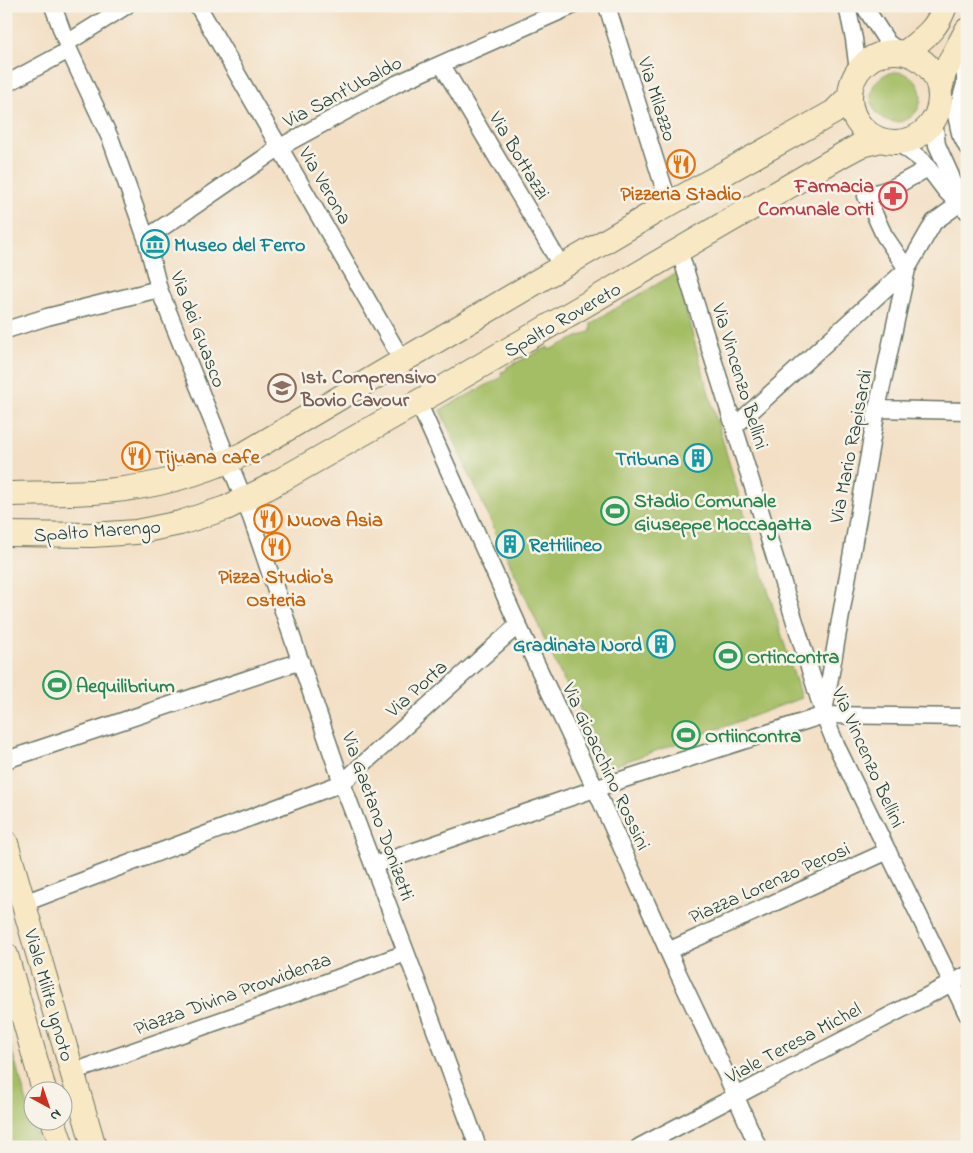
<svg xmlns="http://www.w3.org/2000/svg" width="973" height="1153" viewBox="0 0 973 1153" font-family="'Indie Flower',sans-serif">
  <style>
    .green { fill: #a4be65; stroke: #627e4c }
    .lines { fill: none; stroke-linecap: round; stroke-linejoin: round }
    .street-casing { stroke: #697666; stroke-width: 19 }
    .secondary-casing { stroke: #697666; stroke-width: 26 }
    .street { stroke: #fff; stroke-width: 16 }
    .secondary { stroke: #f8e8c3; stroke-width: 24 }
    .labels { text-anchor: middle; stroke-width: 5; stroke-linejoin: round; paint-order: stroke }
    .street-label { font-size: 20px; fill: #1f3d34; stroke: #f7f3e8 }
    .health-label { font-size: 20px; font-weight: bold; fill: #be3a42; stroke: #f7f3e8; text-anchor: end }
    .food-label { font-size: 20px; font-weight: bold; fill: #c56008; stroke: #f7f3e8 }
    .culture-label { font-size: 20px; font-weight: bold; fill: #0d838f; stroke: #f7f3e8; text-anchor: start }
    .education-label { font-size: 20px; font-weight: bold; fill: #785e54; stroke: #f7f3e8; text-anchor: start }
    .leisure-label { font-size: 20px; font-weight: bold; fill: #27864d; stroke: #f7f3e8; text-anchor: start }
  </style>
  <rect width="100%" height="100%" fill="#f7f3e8"/>
  <filter id="ink" filterUnits="userSpaceOnUse"><feTurbulence type="fractalNoise" baseFrequency=".02" numOctaves="2"/><feDisplacementMap in="SourceGraphic" scale="10" xChannelSelector="R" yChannelSelector="G"/><feConvolveMatrix kernelMatrix="1 2 1 2 8 2 1 2 1" color-interpolation-filters="sRGB"/></filter>
  <filter id="wash" filterUnits="userSpaceOnUse"><feTurbulence type="fractalNoise" baseFrequency=".0096" numOctaves="4" result="noise"/><feDisplacementMap in="SourceGraphic" scale="20" xChannelSelector="R" yChannelSelector="G"/><feGaussianBlur stdDeviation="1.12" result="paint"/><feColorMatrix in="noise" values="0 0 0 0 0 0 0 0 0 0 0 0 0 0 0 0 0 1.4 0 .05"/><feComposite in="paint" operator="in"/></filter>
  <g filter="url(#wash)">
    <rect width="100%" height="100%" fill="#f3dfc4"/>
    <path class="green" d="M871 97a25 25 0 1 1 50 0a25 25 0 1 1-50 0Z
      M676 273C713 416 758 557 801 698L729 725 610 767 607 765 574 697H571L440 410 502 377 501 372 507 370V367L548 347 549 350 591 331V323Z
      M6 1031 40 1147H6Z"/>
  </g>
  <g filter="url(#ink)">
    <g class="lines">
      <defs>
        <path id="street" d="M53 6 69 50 111 140 146 238 159 289 251 517 342 783 420 989 478 1147
          M198 6 402 360
          M607 6 669 204
          M847 6 854 39 858 71
          M864 6 888 43 901 52
          M67 43 126 6
          M954 54 965 64V84L956 115 960 133 967 147
          M442 65 562 267
          M6 84 69 50
          M894 142 907 149 923 161 945 190 959 204 951 176 937 145 934 120
          M146 238 187 211 280 147 396 84 572 6
          M679 250 824 715 836 745 967 1014
          M907 269 884 235 866 196 892 188 928 168
          M6 330 47 317 159 289
          M418 402 518 625 595 788 677 971 725 1072 758 1147
          M877 409 967 411
          M735 426 907 269
          M824 712 877 409 907 269 934 222 959 204 967 211
          M6 760 301 661
          M374 865 615 782 824 715 967 717
          M24 903 342 783 518 625
          M668 951 888 851
          M73 1072 239 1014 406 953
          M639 1147 967 975"/>
        <path id="secondary" d="M850 97a45 45 0 1 1 90 0a45 45 0 1 1-90 0Z
          M905 53C924 37 936 31 945 6
          M940 90 944 73 967 30
          M6 494C39 493 73 494 106 491 154 487 203 473 246 453L655 212 834 112 850 96
          M6 534 92 535 136 532 180 523 226 508 267 488 441 389 844 154 859 146 881 140
          M6 843 94 1147
          M6 955 44 1090
          M53 1120 62 1147"/>
      </defs>
      <use href="#street" class="street-casing"/>
      <use href="#secondary" class="secondary-casing"/>
      <use href="#street" class="street"/>
      <use href="#secondary" class="secondary"/>
    </g>
  </g>
  <defs>
    <symbol id="restaurant-ring" viewBox="-11 -11 22 22"><circle r="9.5" fill="#f7f3e8" stroke="#e8710a" stroke-width="1.5"/><path d="M-5-6h1v4h1v-4h1v4h1v-4h1v5L-1.5 .5V6h-2V.5L-5-1ZM5-6V6H3V1.5H1.5Q1.5-4 5-6Z" fill="#e8710a"/></symbol>
    <symbol id="pharmacy-ring" viewBox="-11 -11 22 22"><circle r="9.5" fill="#f7f3e8" stroke="#e0444e" stroke-width="1.5"/><path d="M-2-6h4v4h4v4h-4v4h-4v-4h-4v-4h4Z" fill="#e0444e"/></symbol>
    <symbol id="museum-ring" viewBox="-11 -11 22 22"><circle r="9.5" fill="#f7f3e8" stroke="#0f9aa8" stroke-width="1.5"/><path d="M0-6L6-3V-2H-6V-3ZM-5-1h2V3h-2ZM-1-1h2V3h-2ZM3-1h2V3H3ZM-6 4H6V6H-6Z" fill="#0f9aa8"/></symbol>
    <symbol id="school-ring" viewBox="-11 -11 22 22"><circle r="9.5" fill="#f7f3e8" stroke="#8d6e63" stroke-width="1.5"/><path d="M0-5L7-2L0 1L-7-2ZM-4 1L0 2.5L4 1V4Q0 6-4 4Z" fill="#8d6e63"/></symbol>
    <symbol id="building-ring" viewBox="-11 -11 22 22"><circle r="9.5" fill="#f7f3e8" stroke="#0f9aa8" stroke-width="1.5"/><path d="M-4-6H4V6H1V3H-1V6H-4ZM-2.5-4.3h1.7v1.8h-1.7ZM.8-4.3h1.7v1.8H.8ZM-2.5-1h1.7V.8h-1.7ZM.8-1h1.7V.8H.8Z" fill="#0f9aa8"/></symbol>
    <symbol id="stadium-ring" viewBox="-11 -11 22 22"><circle r="9.5" fill="#f7f3e8" stroke="#2e9e5b" stroke-width="1.5"/><path d="M0-5a6.5 5 0 1 0 0 10a6.5 5 0 1 0 0-10ZM-3.5-1.8h7v3.6h-7Z" fill="#2e9e5b"/></symbol>
  </defs>
  <g fill-rule="evenodd">
    <use href="#restaurant-ring" x="665" y="148" width="32" height="32"/>
    <use href="#pharmacy-ring" x="877" y="180" width="32" height="32"/>
    <use href="#museum-ring" x="139" y="228" width="32" height="32"/>
    <use href="#school-ring" x="266" y="372" width="32" height="32"/>
    <use href="#restaurant-ring" x="120" y="440" width="32" height="32"/>
    <use href="#building-ring" x="682" y="442" width="32" height="32"/>
    <use href="#stadium-ring" x="599" y="495" width="32" height="32"/>
    <use href="#restaurant-ring" x="252" y="503" width="32" height="32"/>
    <use href="#building-ring" x="494" y="528" width="32" height="32"/>
    <use href="#restaurant-ring" x="260" y="531" width="32" height="32"/>
    <use href="#building-ring" x="645" y="628" width="32" height="32"/>
    <use href="#stadium-ring" x="712" y="640" width="32" height="32"/>
    <use href="#stadium-ring" x="41" y="669" width="32" height="32"/>
    <use href="#stadium-ring" x="670" y="719" width="32" height="32"/>
  </g>
  <g class="labels">
    <g class="street-label">
      <text transform="translate(342 91) rotate(-28)" y="7">Via Sant'Ubaldo</text>
      <text transform="translate(658 99) rotate(72)" y="7">Via Milazzo</text>
      <text transform="translate(520 155) rotate(59)" y="7">Via Bottazzi</text>
      <text transform="translate(326 185) rotate(60)" y="7">Via Verona</text>
      <text transform="translate(562 319) rotate(-30)" y="7">Spalto Rovereto</text>
      <text transform="translate(199 329) rotate(69)" y="7">Via dei Guasco</text>
      <text transform="translate(741 376) rotate(73)" y="7">Via Vincenzo Bellini</text>
      <text transform="translate(850 446) rotate(-79)" y="7">Via Mario Rapisardi</text>
      <text transform="translate(97 530) rotate(-4)" y="7">Spalto Marengo</text>
      <text transform="translate(416 688) rotate(-42)" y="7">Via Porta</text>
      <text transform="translate(869 757) rotate(66)" y="7">Via Vincenzo Bellini</text>
      <text transform="translate(607 766) rotate(65)" y="7">Via Gioacchino Rossini</text>
      <text transform="translate(379 816) rotate(70)" y="7">Via Gaetano Donizetti</text>
      <text transform="translate(769 882) rotate(-24)" y="7">Piazza Lorenzo Perosi</text>
      <text transform="translate(232 993) rotate(-20)" y="7">Piazza Divina Provvidenza</text>
      <text transform="translate(50 995) rotate(74)" y="7">Viale Milite Ignoto</text>
      <text transform="translate(793 1042) rotate(-28)" y="7">Viale Teresa Michel</text>
    </g>
    <g class="health-label">
      <text x="874" y="192">Farmacia<tspan x="874" dy="23">Comunale Orti</tspan></text>
    </g>
    <g class="food-label">
      <text x="681" y="200">Pizzeria Stadio</text>
      <text x="155" y="463" text-anchor="start">Tijuana cafe</text>
      <text x="287" y="526" text-anchor="start">Nuova Asia</text>
      <text x="276" y="583">Pizza Studio's<tspan x="276" dy="23">Osteria</tspan></text>
    </g>
    <g class="culture-label">
      <text x="174" y="251">Museo del Ferro</text>
      <text x="679" y="465" text-anchor="end">Tribuna</text>
      <text x="529" y="551">Rettilineo</text>
      <text x="642" y="651" text-anchor="end">Gradinata Nord</text>
    </g>
    <g class="education-label">
      <text x="301" y="383">Ist. Comprensivo<tspan x="301" dy="23">Bovio Cavour</tspan></text>
    </g>
    <g class="leisure-label">
      <text x="634" y="507">Stadio Comunale<tspan x="634" dy="23">Giuseppe Moccagatta</tspan></text>
      <text x="747" y="663">Ortincontra</text>
      <text x="76" y="692">Aequilibrium</text>
      <text x="705" y="742">Ortiincontra</text>
    </g>
  </g>
  <rect width="973" height="1153" fill="none" stroke="#f7f3e8" stroke-width="25"/>
  <g transform="translate(48 1106) rotate(140)"><circle r="24" fill="#f7f3e8" stroke="#a1aaa0"/>
  <path d="M0-4L9 19L0 12L-9 19Z" fill="#c8321e"/>
  <text y="-8" font-size="14" font-weight="bold" text-anchor="middle" fill="#1f3d34">N</text>
  </g>
</svg>
